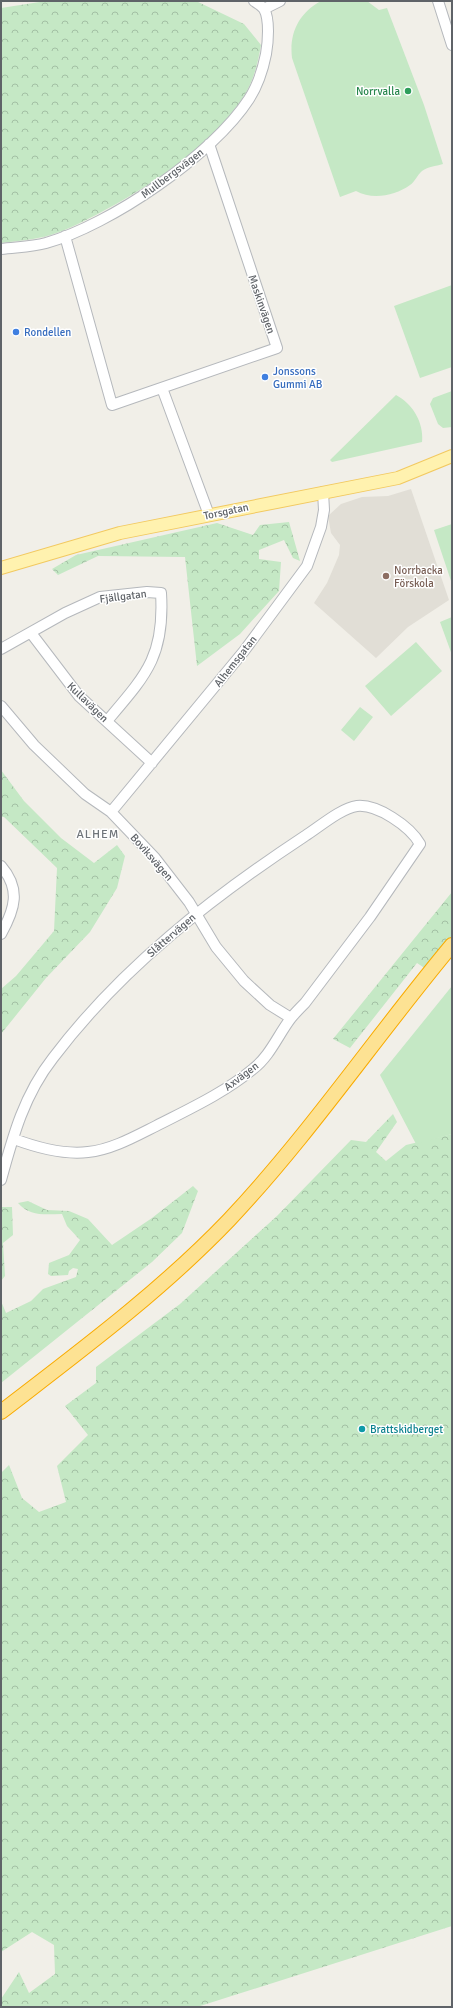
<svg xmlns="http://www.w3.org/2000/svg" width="453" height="2008" viewBox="0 0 453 2008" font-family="Signika,sans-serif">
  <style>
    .education { fill: #e1ded6 }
    .forest { fill: url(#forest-crowns) }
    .park { fill: #c5e8c5 }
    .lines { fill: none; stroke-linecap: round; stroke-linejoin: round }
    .minor-casing { stroke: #b5b8bc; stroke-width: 12 }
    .major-casing { stroke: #f2c960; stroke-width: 14 }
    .highway-casing { stroke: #f9ab00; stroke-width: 16 }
    .minor { stroke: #fff; stroke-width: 10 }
    .major { stroke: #fff2af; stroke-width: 12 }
    .highway { stroke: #fde293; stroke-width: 14 }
    .leisure-dot { fill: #2e9e5b; stroke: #fff; stroke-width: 1.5 }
    .shop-dot { fill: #3f7fe0; stroke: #fff; stroke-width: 1.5 }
    .education-dot { fill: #8d6e63; stroke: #fff; stroke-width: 1.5 }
    .culture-dot { fill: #0f9aa8; stroke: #fff; stroke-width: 1.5 }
    .labels { text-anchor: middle; stroke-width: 3; stroke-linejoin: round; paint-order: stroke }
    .leisure-label { font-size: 11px; fill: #27864d; stroke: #fff; text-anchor: end }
    .street-label { font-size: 11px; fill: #5f6368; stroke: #fff }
    .shop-label { font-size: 11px; fill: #366cbe; stroke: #fff; text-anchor: start }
    .education-label { font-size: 11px; fill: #785e54; stroke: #fff; text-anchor: start }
    .culture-label { font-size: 11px; fill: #0d838f; stroke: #fff; text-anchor: start }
    .neighbourhood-label { font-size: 12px; letter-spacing: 1px; fill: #70757a; stroke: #fff }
  </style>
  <defs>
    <pattern id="forest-crowns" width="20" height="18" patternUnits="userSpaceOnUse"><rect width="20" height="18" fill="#c5e8c5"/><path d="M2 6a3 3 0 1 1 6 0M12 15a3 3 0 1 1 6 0" fill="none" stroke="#a3c0a4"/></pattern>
  </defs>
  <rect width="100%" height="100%" fill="#f1efe8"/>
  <path class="education" d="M411 489 449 600 408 627 376 658 314 603 327 583 339 555 340 545 331 533 328 516 341 504 362 497 388 496Z"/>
  <path class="forest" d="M46 1H196L244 24 261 45C258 62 254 80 244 96 211 147 149 187 96 215 80 223 61 233 43 237 30 240 15 241 1 243V8Z
    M289 522 300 561 293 558 284 540 259 550V559L281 562 279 591 240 634 197 666 185 557 98 556 58 575 52 569 76 555 217 523 253 535 260 525Z
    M1 770 24 801 61 838 94 863 117 845 125 856 117 888 90 932 46 978 1 1034V989L16 976 54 931 57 868 4 817H1Z
    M452 892V938L426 969 417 963 350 1048 333 1039Z
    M393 1114 397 1122 376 1152 386 1161 406 1145 452 1134V1926L197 2007H1V1999L19 1972 29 1993 55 1974 54 1945 32 1932 1 1952V1473L9 1465 22 1498 39 1512 66 1502 57 1466 88 1435 65 1406 96 1383V1367L180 1304 277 1216 351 1140 366 1142Z
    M193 1186 198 1191 182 1233 152 1262 1 1383V1301L6 1313 31 1301 43 1289 76 1277 78 1269 73 1268 69 1271 68 1275 51 1276 48 1274 49 1263 69 1255 80 1240 67 1226 62 1214C45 1214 30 1217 18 1203L28 1201 47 1210 69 1211 88 1219 112 1245 152 1218Z
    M1 1207H12L13 1235 3 1243 5 1276 1 1281Z"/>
  <path class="park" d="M321 1H367L379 10 387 8 424 105 443 164C436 166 427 167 422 171 417 175 415 182 410 185 395 196 372 200 356 191L340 197 292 58C289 33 299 13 321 1Z
    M452 285V367L420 378 394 306Z
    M452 391V427L443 428 438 424 430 404 433 398Z
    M396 395C413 404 424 423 422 442L332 462 330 460Z
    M452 524V584L434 530Z
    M452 617V655L440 622Z
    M416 642 442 671 391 716 365 686Z
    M360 707 373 717 354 741 341 730Z
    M452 986V1134L416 1144 380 1075Z"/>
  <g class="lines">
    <defs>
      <path id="minor" d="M438 1 452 45
        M264 9 280 1
        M65 236 112 405 277 348 209 144
        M1 249C16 247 32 247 46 243 110 225 213 155 249 99 258 85 263 69 266 54 268 43 270 19 264 9 262 6 257 3 254 1
        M162 388 209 515
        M31 633 79 696 152 763
        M1 649 65 613 100 597 147 592 161 593C165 656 146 675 107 721
        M1 706 34 745 85 794 111 812 155 858 189 902 216 947 244 981 270 1005 291 1018
        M111 812 244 651 307 566 321 527 324 510 323 492
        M1 866C21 889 15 909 1 934
        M1 1180C13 1136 24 1095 53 1058 121 968 211 898 305 836 318 828 341 808 357 806 377 804 410 826 420 844L370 917 305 1003C300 1008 295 1013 291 1018 278 1035 270 1056 253 1069 224 1093 189 1109 156 1126 136 1136 111 1150 88 1152 63 1155 38 1148 14 1139"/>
      <path id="major" d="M1 568 120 533 398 478 452 456"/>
      <path id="highway" d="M1 1412C79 1352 160 1292 229 1220 310 1134 376 1036 452 945"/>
    </defs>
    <use href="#minor" class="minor-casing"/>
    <use href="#major" class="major-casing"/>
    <use href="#highway" class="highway-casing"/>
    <use href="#minor" class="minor"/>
    <use href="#major" class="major"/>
    <use href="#highway" class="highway"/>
  </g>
  <circle class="leisure-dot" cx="408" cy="91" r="4"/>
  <g class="shop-dot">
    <circle cx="16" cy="332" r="4"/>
    <circle cx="265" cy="377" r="4"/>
  </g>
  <circle class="education-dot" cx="386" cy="576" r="4"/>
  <circle class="culture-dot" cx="362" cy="1429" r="4"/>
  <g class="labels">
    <g class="leisure-label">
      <text x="400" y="95">Norrvalla</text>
    </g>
    <g class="street-label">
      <text transform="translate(172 173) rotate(-37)" y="4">Mullbergsvägen</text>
      <text transform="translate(262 304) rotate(71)" y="4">Maskinvägen</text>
      <text transform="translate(226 511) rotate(-12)" y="4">Torsgatan</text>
      <text transform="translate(123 596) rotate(-7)" y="4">Fjällgatan</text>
      <text transform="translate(235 661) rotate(-52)" y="4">Alhemsgatan</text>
      <text transform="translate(88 702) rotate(44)" y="4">Kullavägen</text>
      <text transform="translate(152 857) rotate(49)" y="4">Boviksvägen</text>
      <text transform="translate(171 935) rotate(-41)" y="4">Slåttervägen</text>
      <text transform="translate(241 1076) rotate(-37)" y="4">Axvägen</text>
    </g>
    <g class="shop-label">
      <text x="24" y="336">Rondellen</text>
      <text x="273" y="375">Jonssons<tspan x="273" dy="13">Gummi AB</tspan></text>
    </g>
    <g class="education-label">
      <text x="394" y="574">Norrbacka<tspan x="394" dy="13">Förskola</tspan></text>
    </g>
    <g class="culture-label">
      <text x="370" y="1433">Brattskidberget</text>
    </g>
    <g class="neighbourhood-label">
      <text x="98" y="838">ALHEM</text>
    </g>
  </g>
  <rect width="453" height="2008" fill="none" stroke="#5f6368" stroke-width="4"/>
</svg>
